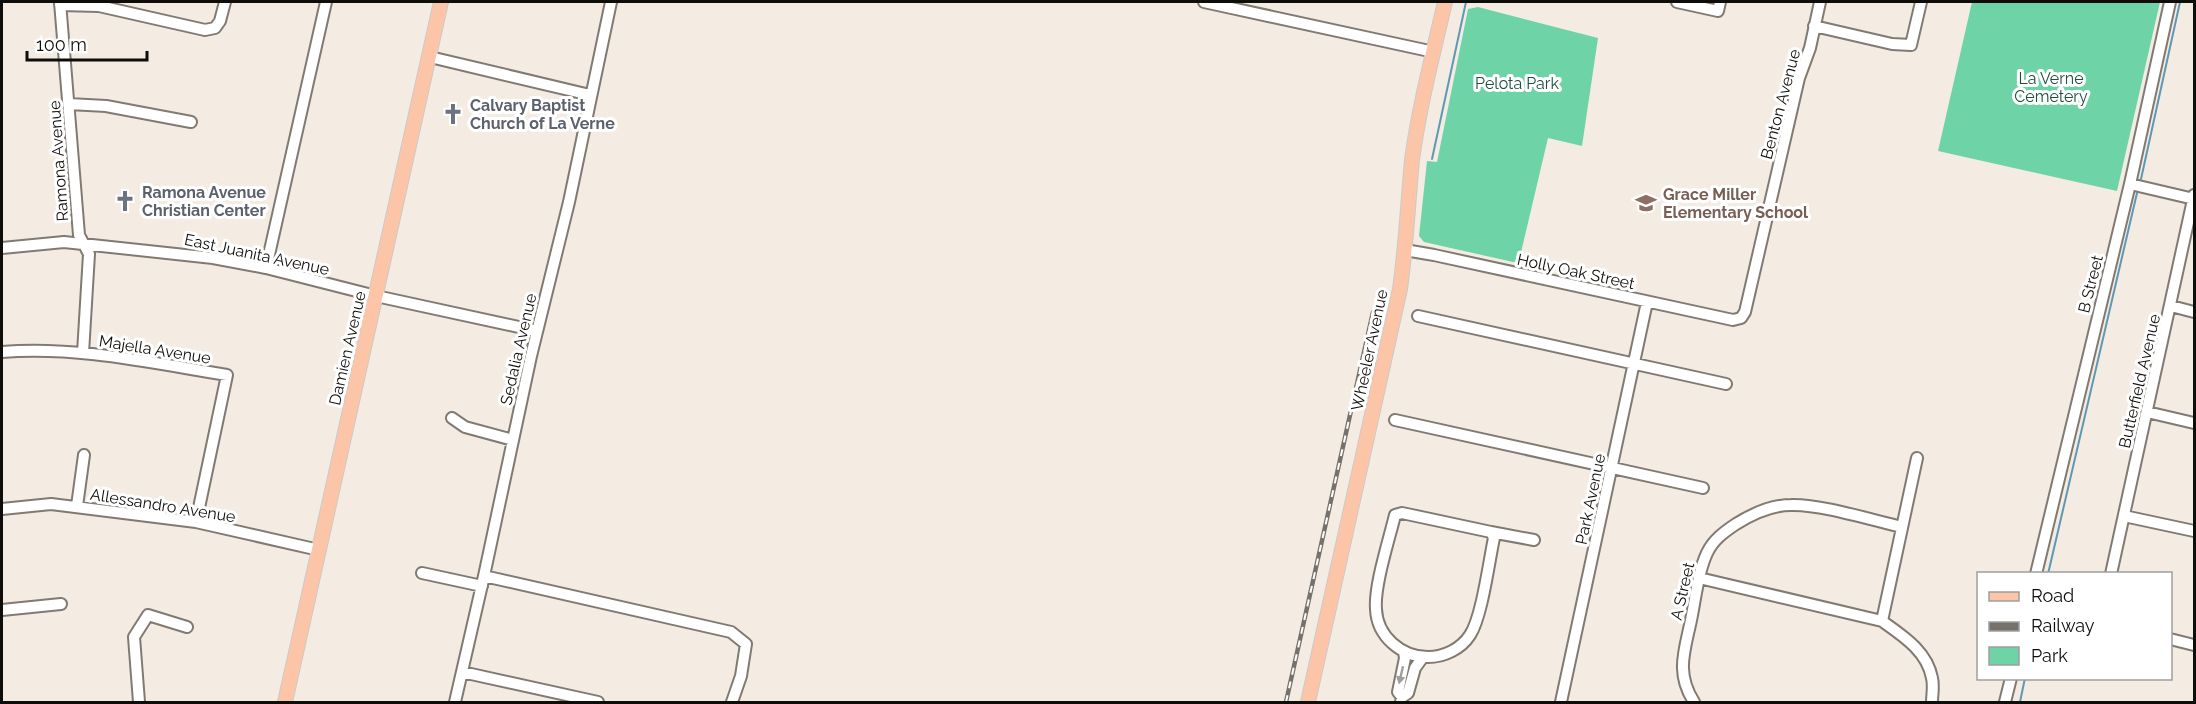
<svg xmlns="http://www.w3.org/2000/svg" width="2196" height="704" viewBox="0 0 2196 704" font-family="Raleway,sans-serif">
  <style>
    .green { fill: #6ed4a7 }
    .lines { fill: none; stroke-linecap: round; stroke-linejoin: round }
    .stream { stroke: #5e99b3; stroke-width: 2 }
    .minor-casing { stroke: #817a72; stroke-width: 14 }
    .major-casing { stroke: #cacac9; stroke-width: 16 }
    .minor { stroke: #fff; stroke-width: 10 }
    .major { stroke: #fdc5a8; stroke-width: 14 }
    .rail-casing { stroke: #76716b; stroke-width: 4.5 }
    .rail { stroke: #fff; stroke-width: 2; stroke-dasharray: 7; stroke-linecap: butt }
    .oneway { fill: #9f9e9d }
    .labels { text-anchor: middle; stroke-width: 6; stroke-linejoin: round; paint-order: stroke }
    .park-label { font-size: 16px; fill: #1f4e3a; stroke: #fff }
    .street-label { font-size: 16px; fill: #0f0d0a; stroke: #fff }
    .worship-label { font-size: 16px; font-weight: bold; fill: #5b616d; stroke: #fff; text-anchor: start }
    .education-label { font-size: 16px; font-weight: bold; fill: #785e54; stroke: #fff; text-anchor: start }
  </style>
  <rect width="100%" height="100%" fill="#f4ece3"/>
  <path class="green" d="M1972 2H2160L2117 191 1938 151Z
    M1478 7 1598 38 1582 146 1548 138 1519 261 1513 262 1424 242 1419 236 1427 161 1437 162 1468 9Z"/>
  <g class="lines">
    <path class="stream" d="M1432 159 1466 2
      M2141 179 2180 2
      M2048 574 2137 193
      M2020 702 2025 678"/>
    <defs>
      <path id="minor" d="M60 2 79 235 89 254 83 353
        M1204 2 1434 52
        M1677 2 1718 11 1720 2
        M60 5 99 6 205 30 215 28 220 21 225 2
        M1814 26 1892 44 1911 45 1921 2
        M430 57 590 95
        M69 104 106 106 191 122
        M2130 184 2194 199
        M2 248 64 242 213 258 266 268 376 296 537 331
        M1405 250 1434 255 1733 320 1741 318 1745 312 1799 78 1810 48 1820 2
        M266 268 326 2
        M2171 306 2194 312
        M1418 316 1726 384
        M2 352C77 346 152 363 227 375L196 522
        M2147 412 2194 423
        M452 418 465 427 513 440
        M1395 420 1703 488
        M1917 458 1882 621C1903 636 1927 651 1932 678 1934 686 1932 695 1932 702
        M77 506 84 455
        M2 509 51 504 196 522 319 550
        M1402 513 1491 532 1494 538C1489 561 1482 617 1470 635 1461 649 1444 657 1428 657 1401 657 1377 636 1376 609 1374 586 1389 540 1395 515Z
        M2124 516 2194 531
        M1491 532 1534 540
        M422 573 482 586
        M2036 574 2130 184 2170 2
        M2111 574 2194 195
        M484 576 731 632 746 644 741 676 732 702
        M1699 578 1882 621
        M2 610 61 604
        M2170 639 2194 645
        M462 672 598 702
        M1402 697 1398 692 1405 658 1404 652
        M139 702 134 637 148 615 187 627
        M455 702 484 576 531 356 569 202 611 2
        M1401 702 1402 697 1408 693 1415 668 1423 657
        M1561 702 1647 302
        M1694 702C1674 671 1686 648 1692 615 1696 595 1698 572 1707 553 1713 540 1724 532 1736 524 1752 514 1771 505 1791 505 1821 504 1871 520 1902 527
        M2005 702 2011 678"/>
      <path id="major" d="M285 702 441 2
        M1308 702 1400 289C1406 246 1408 203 1412 160 1419 107 1433 54 1445 2"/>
    </defs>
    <use href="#minor" class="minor-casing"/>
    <use href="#major" class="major-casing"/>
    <use href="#minor" class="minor"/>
    <use href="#major" class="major"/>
    <defs>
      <path id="rail" d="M1286 702 1373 312"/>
    </defs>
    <use href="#rail" class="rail-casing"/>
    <use href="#rail" class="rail"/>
  </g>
  <defs><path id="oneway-solid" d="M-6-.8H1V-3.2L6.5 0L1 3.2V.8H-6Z" transform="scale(1.5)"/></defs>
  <use class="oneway" href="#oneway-solid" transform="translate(1401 675) rotate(103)"/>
  <defs>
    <symbol id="church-bare" viewBox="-9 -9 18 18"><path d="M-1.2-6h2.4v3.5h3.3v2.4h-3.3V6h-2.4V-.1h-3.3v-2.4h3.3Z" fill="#6b7280" stroke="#fff" stroke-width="2.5" paint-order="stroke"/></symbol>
    <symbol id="school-bare" viewBox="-9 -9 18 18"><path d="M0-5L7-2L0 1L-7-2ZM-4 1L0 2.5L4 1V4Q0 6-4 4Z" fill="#8d6e63" stroke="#fff" stroke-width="2.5" paint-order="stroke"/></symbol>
  </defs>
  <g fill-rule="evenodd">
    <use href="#church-bare" x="438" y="99" width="30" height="30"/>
    <use href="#church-bare" x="110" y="186" width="30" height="30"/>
    <use href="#school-bare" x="1631" y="188" width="30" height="30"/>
  </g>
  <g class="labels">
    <g class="park-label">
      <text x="2051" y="84">La Verne<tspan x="2051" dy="18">Cemetery</tspan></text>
      <text x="1517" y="89">Pelota Park</text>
    </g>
    <g class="street-label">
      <text transform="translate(1780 104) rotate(-75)" y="6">Benton Avenue</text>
      <text transform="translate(58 161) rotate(-94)" y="6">Ramona Avenue</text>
      <text transform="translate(257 254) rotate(12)" y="6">East Juanita Avenue</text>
      <text transform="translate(1576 271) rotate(12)" y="6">Holly Oak Street</text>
      <text transform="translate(2090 284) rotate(-76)" y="6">B Street</text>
      <text transform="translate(347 348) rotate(-77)" y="6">Damien Avenue</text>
      <text transform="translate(155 349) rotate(9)" y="6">Majella Avenue</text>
      <text transform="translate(518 349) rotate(-77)" y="6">Sedalia Avenue</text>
      <text transform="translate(1369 350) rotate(-78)" y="6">Wheeler Avenue</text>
      <text transform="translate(2139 381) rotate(-77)" y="6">Butterfield Avenue</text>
      <text transform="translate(1590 499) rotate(-78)" y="6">Park Avenue</text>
      <text transform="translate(163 505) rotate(9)" y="6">Allessandro Avenue</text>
      <text transform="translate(1682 591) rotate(-77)" y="6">A Street</text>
    </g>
    <g class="worship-label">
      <text x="470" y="111">Calvary Baptist<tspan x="470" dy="18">Church of La Verne</tspan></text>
      <text x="142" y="198">Ramona Avenue<tspan x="142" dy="18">Christian Center</tspan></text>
    </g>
    <g class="education-label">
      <text x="1663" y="200">Grace Miller<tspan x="1663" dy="18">Elementary School</tspan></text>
    </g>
  </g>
  <rect width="2196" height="704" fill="none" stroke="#0f0d0a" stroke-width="6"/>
  <rect x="1977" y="572" width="195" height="108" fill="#ffffff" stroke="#9f9e9d" stroke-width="1.5"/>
  <rect x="1989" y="592" width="30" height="9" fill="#fdc5a8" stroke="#9f9e9d" stroke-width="1.5"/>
  <text x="2031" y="602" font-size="18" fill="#0f0d0a">Road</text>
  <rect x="1989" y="622" width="30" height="9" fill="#76716b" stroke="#9f9e9d" stroke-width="1.5"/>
  <text x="2031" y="632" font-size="18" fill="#0f0d0a">Railway</text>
  <rect x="1989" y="647" width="30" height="18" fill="#6ed4a7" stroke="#9f9e9d" stroke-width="1.5"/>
  <text x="2031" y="662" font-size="18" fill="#0f0d0a">Park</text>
  <path d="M27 51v9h120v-9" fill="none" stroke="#0f0d0a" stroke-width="3"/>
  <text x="36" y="51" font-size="18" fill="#0f0d0a" stroke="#ffffff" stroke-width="4.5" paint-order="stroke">100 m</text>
</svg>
